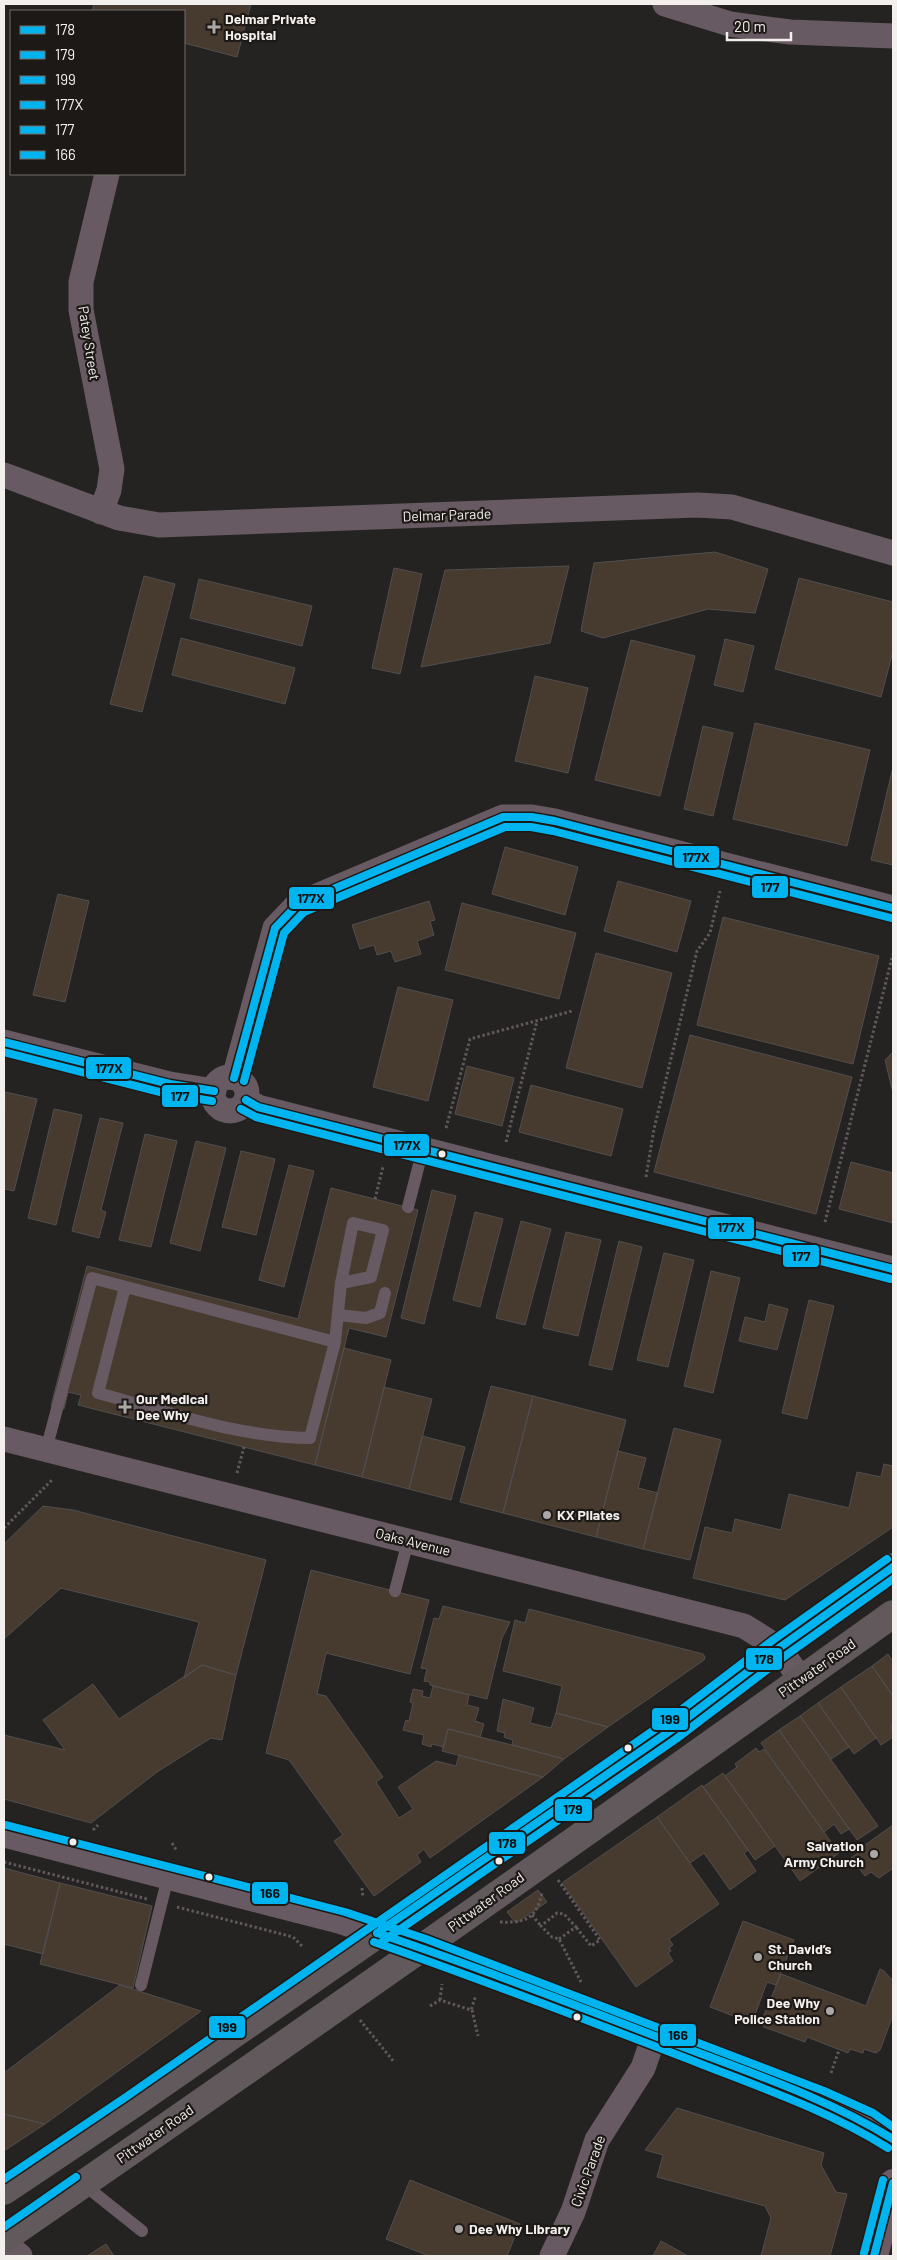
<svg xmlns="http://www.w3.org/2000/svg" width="897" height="2260" viewBox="0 0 897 2260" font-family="Barlow,sans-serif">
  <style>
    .building { fill: #473a2f; stroke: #514f4e }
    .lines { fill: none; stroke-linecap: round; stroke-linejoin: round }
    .path { stroke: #61585c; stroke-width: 3; stroke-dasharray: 2.5 2.5; stroke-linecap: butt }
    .lane { stroke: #685a62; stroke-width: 12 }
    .street { stroke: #685a62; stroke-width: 25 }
    .secondary { stroke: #6c5b64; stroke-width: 28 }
    .highway { stroke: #61595c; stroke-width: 28 }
    .bus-1-casing { stroke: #1d1916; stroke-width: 11 }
    .bus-2-casing { stroke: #1d1916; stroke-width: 11 }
    .bus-3-casing { stroke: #1d1916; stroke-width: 11 }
    .bus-4-casing { stroke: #1d1916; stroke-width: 11 }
    .bus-5-casing { stroke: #1d1916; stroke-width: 11 }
    .bus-6-casing { stroke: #1d1916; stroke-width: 11 }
    .bus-1 { stroke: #00b5ef; stroke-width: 8 }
    .bus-2 { stroke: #00b5ef; stroke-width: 8 }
    .bus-3 { stroke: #00b5ef; stroke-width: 8 }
    .bus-4 { stroke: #00b5ef; stroke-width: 8 }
    .bus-5 { stroke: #00b5ef; stroke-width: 8 }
    .bus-6 { stroke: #00b5ef; stroke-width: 8 }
    .poi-dot { fill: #aaa8a6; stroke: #1d1916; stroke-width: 2 }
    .bus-dot { fill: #f2efed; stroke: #1d1916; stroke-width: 2 }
    .labels { text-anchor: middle; stroke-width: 4.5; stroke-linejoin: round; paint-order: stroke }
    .poi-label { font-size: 14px; font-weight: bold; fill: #f2efed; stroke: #1d1916; text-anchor: start }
    .street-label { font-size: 14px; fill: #f2efed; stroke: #1d1916 }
    .line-badge { stroke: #1d1916; stroke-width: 2 }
    .pale-badge-label { font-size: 14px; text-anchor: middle; font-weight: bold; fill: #111 }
  </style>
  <rect width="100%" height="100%" fill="#252321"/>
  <path class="building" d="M94 4H251L237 57 184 43V11H92Z
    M715 552 768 569 755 613 708 609 603 638 581 631 594 563Z
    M569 566 550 643 421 667 445 570Z
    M394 568 422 574 400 674 372 668Z
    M144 576 175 584 142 712 110 704Z
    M799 578 893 602V651L881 697 775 669Z
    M199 579 312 606 302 646 190 618Z
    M181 638 295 668 285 704 172 675Z
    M725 639 754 646 743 692 714 685Z
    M631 640 695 656 660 796 595 780Z
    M535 676 588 688 568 773 515 761Z
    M755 723 870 750 847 846 733 819Z
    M703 726 733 733 713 816 684 809Z
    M893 767V865L871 860Z
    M505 847 578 867 565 915 492 894Z
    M618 881 691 901 677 952 604 931Z
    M58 894 89 901 65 1002 33 995Z
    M429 901 435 920 430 921 434 935 417 941 421 954 395 962 391 951 377 955 374 945 360 949 352 925Z
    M462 903 576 933 559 999 445 970Z
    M723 917 879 956 853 1064 697 1025Z
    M596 953 672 973 642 1088 566 1068Z
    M398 987 453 1000 428 1101 373 1087Z
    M690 1035 852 1077 816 1214 654 1172Z
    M893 1052V1093L885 1060Z
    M467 1066 514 1078 502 1126 455 1114Z
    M531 1085 623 1109 611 1156 519 1132Z
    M5 1092 37 1099 14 1191 4 1189Z
    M54 1109 82 1115 56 1225 28 1218Z
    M100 1118 123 1123 101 1210 106 1212 99 1238 72 1231Z
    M145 1134 177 1141 151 1247 119 1240Z
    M196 1141 226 1148 200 1251 170 1243Z
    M241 1151 275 1159 256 1235 222 1227Z
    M851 1162 893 1173V1223L839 1209Z
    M289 1165 314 1171 284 1287 259 1280Z
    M331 1188 418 1210 386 1337 349 1328 315 1465 78 1405 81 1395 68 1392 64 1409 51 1406 87 1266 298 1319Z
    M432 1190 456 1196 424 1324 401 1318Z
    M475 1212 503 1219 480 1307 453 1300Z
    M521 1221 551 1229 525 1325 496 1318Z
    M566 1232 601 1240 578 1336 543 1328Z
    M619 1241 642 1247 612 1370 589 1365Z
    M664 1253 694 1260 668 1367 637 1360Z
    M711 1271 740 1278 713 1393 684 1386Z
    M809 1300 834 1306 807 1419 782 1413Z
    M769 1304 788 1309 777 1350 739 1341 745 1317 765 1322Z
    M344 1348 391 1360 362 1477 315 1465Z
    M491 1386 533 1396 503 1513 460 1502Z
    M384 1387 432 1399 409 1489 362 1477Z
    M533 1396 626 1420 596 1537 503 1513Z
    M674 1428 721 1440 690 1560 643 1549Z
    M422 1436 465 1447 451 1500 409 1489Z
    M618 1451 646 1458 638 1488 658 1493 643 1549 596 1537Z
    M884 1464 893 1466V1527L785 1600 693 1578 705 1527 732 1533 735 1519 781 1530 789 1494 849 1508 857 1472 881 1477Z
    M43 1506 73 1510 266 1560 236 1675 202 1665 184 1678 199 1622 61 1588 4 1639V1544Z
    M311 1570 429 1600 410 1674 326 1653 317 1694 326 1696 383 1777 376 1782 399 1818 413 1809 398 1787 436 1761 456 1766 459 1755 543 1777 430 1858 424 1849 417 1855 421 1862 374 1896 334 1841 343 1835 289 1760 266 1753Z
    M443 1606 510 1622 502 1638 487 1699 430 1685V1682L424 1681 427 1669 421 1668 434 1618 439 1619Z
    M529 1609 703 1654 705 1657 704 1660 608 1727 556 1713 562 1686 503 1671 515 1620 525 1623Z
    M888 1654 893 1662V1696L872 1666Z
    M202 1665 236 1675 222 1740 211 1738 157 1772 91 1823 4 1799V1735L65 1750 43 1720 93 1684 119 1719Z
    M872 1666 893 1696V1723L891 1725 893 1737 881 1745 841 1687Z
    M433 1686 469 1695 467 1705 479 1708 475 1721 484 1724 480 1737 448 1729 444 1747 432 1744 431 1747 422 1744 424 1735 403 1730 406 1720 409 1721 413 1703 410 1702 413 1689 423 1691 422 1696 430 1698Z
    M841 1687 876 1738 854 1754 818 1703Z
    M503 1699 534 1708 530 1723 551 1728 556 1713 608 1727 564 1759 512 1745 513 1740 504 1737 505 1733 497 1731Z
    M818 1703 849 1747 831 1759 800 1716Z
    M800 1716 878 1826 857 1840 779 1730Z
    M448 1729 512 1745 564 1759 543 1777 531 1774 442 1751Z
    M779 1730 849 1829 841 1834 834 1824 824 1832 761 1743Z
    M756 1748 759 1752 764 1749 839 1853 800 1881 725 1776 737 1767 735 1764Z
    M723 1773 775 1846 755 1860 703 1787Z
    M702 1785 748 1850 744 1853 756 1871 730 1890 704 1853 690 1863 657 1817Z
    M657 1817 719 1904 669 1939 673 1945 669 1948 671 1951 668 1953 673 1961 636 1987 562 1883Z
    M893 1825V1868L879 1878 871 1872 865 1876 851 1858 860 1851 858 1850Z
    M4 1868 60 1883 43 1954 4 1944Z
    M60 1883 152 1906 133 1988 40 1964Z
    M538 1890 547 1902 516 1923 507 1912Z
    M743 1921 794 1940 776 1985 767 1982 752 2023 710 2007Z
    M880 1969 884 1971 893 1981V2015L880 2050 876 2053 864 2049 863 2053 850 2049 848 2053 807 2037 805 2042 764 2027 762 2020 781 1974 866 2006Z
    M120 1985 201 2011 45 2124 4 2114V2073Z
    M677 2108 824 2153 821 2165 836 2192 847 2194 830 2256H761L771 2218 765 2206 657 2177 663 2155 645 2150Z
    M4 2114 45 2124 4 2151Z
    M410 2180 520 2224 507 2256H429L386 2239Z
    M661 2241 688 2256H653Z
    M106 2244 114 2256H87Z"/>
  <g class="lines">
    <path class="path" d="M446 1128 470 1039 572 1011
      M506 1142 537 1021
      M646 1177 654 1129 697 951 710 933 720 891
      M375 1199 383 1167
      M825 1222 893 954
      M237 1473 244 1447
      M4 1528 52 1480
      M93 1830 98 1825
      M172 1843 177 1851
      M4 1862 147 1899
      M558 1880 600 1940 591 1946 576 1927
      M362 1888 363 1898
      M177 1907 293 1937 303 1947
      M532 1915 541 1926
      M500 1922C526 1923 536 1919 542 1893
      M559 1939 576 1927 564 1914 557 1913 541 1926 552 1937 559 1939 581 1982
      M440 2000 442 1984
      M430 2006 440 2000 471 2010 476 1995
      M472 2010 478 2036
      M360 2020 394 2062
      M831 2073 839 2050"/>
    <path class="lane" d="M408 1207 423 1149
      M338 1315 366 1318 380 1313 385 1293
      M335 1342 341 1283 353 1223 383 1230 371 1277 341 1283
      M46 1450 92 1278 335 1342 310 1438C238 1437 167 1412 98 1393L125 1287
      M395 1591 408 1541
      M141 1985 168 1877
      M83 2184 142 2231"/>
    <path class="street" d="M665 4 730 24 790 32 893 36
      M4 475 119 518 159 525 697 505 732 507 893 553
      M101 512 109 490 112 469 81 310V282L107 174
      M4 1042 170 1084 214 1091
      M213 1094a17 17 0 1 1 34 0a17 17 0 1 1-34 0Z
      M234 1078 275 928 298 904 503 817H532L555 821 893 908
      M246 1100 258 1107 893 1269
      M4 1439 744 1626 779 1648 801 1680
      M4 1835 342 1922 422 1948 820 2100 868 2122 893 2139
      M4 2243 20 2256
      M552 2256 573 2212 597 2140 643 2068 654 2036"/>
    <path class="secondary" d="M874 2256 893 2183"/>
    <path class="highway" d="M4 2191 132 2105 670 1731 779 1648 893 1567
      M4 2239C302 2033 598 1825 893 1614"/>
    <defs>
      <path id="bus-1" d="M377 1933 670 1731 779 1648 893 1567
        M377 1933C481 1968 583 2008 686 2048 757 2075 828 2099 893 2139
        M874 2256 893 2183"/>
      <path id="bus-2" d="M383 1941 676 1739 785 1656 893 1579
        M374 1942C478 1978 581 2018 683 2057 753 2085 824 2108 888 2148"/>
      <path id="bus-3" d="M4 2179 126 2097 664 1723 773 1640 887 1559
        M4 2227 76 2177"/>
      <path id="bus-4" d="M4 1042 170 1084 214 1091
        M234 1078 275 928 298 904 503 817H532L555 821 893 908
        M246 1100 258 1107 893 1269"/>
      <path id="bus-5" d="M4 1052 168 1094 212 1101
        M244 1081 284 933 304 912 505 827H531L553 831 891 918
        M241 1109 256 1117 891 1279"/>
      <path id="bus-6" d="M6 1825 345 1912 426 1939 824 2091 873 2113 893 2127
        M864 2253 883 2180"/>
    </defs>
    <use href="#bus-1" class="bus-1-casing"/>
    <use href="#bus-2" class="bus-2-casing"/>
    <use href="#bus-3" class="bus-3-casing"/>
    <use href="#bus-4" class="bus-4-casing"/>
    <use href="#bus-5" class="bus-5-casing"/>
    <use href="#bus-6" class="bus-6-casing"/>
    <use href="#bus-1" class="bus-1"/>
    <use href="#bus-2" class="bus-2"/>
    <use href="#bus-3" class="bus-3"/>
    <use href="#bus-4" class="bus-4"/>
    <use href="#bus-5" class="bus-5"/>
    <use href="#bus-6" class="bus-6"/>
  </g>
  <g class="poi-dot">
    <path d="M211.5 19.5h5v5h5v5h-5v5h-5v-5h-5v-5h5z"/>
    <path d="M122.5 1399.5h5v5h5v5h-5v5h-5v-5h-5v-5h5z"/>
    <circle cx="547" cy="1515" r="5"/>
    <circle cx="874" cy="1854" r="5"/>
    <circle cx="758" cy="1957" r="5"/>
    <circle cx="830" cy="2011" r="5"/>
    <circle cx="459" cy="2229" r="5"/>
  </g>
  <g class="bus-dot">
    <circle cx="442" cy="1154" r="4.5"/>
    <circle cx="628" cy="1748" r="4.5"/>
    <circle cx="73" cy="1842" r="4.5"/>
    <circle cx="499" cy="1861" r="4.5"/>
    <circle cx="209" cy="1877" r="4.5"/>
    <circle cx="577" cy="2017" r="4.5"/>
  </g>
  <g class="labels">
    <g class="poi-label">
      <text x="225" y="24">Delmar Private<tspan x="225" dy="16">Hospital</tspan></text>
      <text x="136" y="1404">Our Medical<tspan x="136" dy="16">Dee Why</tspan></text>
      <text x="557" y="1520">KX Pilates</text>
      <text x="864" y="1851" text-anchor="end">Salvation<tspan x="864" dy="16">Army Church</tspan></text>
      <text x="768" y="1954">St. David’s<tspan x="768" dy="16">Church</tspan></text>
      <text x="820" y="2008" text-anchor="end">Dee Why<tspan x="820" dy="16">Police Station</tspan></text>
      <text x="469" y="2234">Dee Why Library</text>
    </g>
    <g class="street-label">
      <text transform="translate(89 343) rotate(81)" y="5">Patey Street</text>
      <text transform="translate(447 515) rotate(-2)" y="5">Delmar Parade</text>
      <text transform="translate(413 1542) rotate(14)" y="5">Oaks Avenue</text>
      <text transform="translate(817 1668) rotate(-35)" y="5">Pittwater Road</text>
      <text transform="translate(486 1902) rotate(-36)" y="5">Pittwater Road</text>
      <text transform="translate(155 2134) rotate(-35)" y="5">Pittwater Road</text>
      <text transform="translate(588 2171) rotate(-70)" y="5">Civic Parade</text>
    </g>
  </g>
  <g class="line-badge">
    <rect x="673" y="845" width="47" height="24" rx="5" fill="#00b5ef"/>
    <rect x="751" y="875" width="38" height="24" rx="5" fill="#00b5ef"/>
    <rect x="288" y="886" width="47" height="24" rx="5" fill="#00b5ef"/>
    <rect x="85" y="1056" width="47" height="24" rx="5" fill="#00b5ef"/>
    <rect x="161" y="1084" width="38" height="24" rx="5" fill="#00b5ef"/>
    <rect x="383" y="1133" width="47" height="24" rx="5" fill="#00b5ef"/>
    <rect x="707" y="1216" width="48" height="24" rx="5" fill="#00b5ef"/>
    <rect x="782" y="1244" width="38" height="24" rx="5" fill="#00b5ef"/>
    <rect x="745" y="1647" width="38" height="24" rx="5" fill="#00b5ef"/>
    <rect x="651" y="1707" width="38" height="24" rx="5" fill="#00b5ef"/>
    <rect x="554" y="1798" width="39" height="24" rx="5" fill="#00b5ef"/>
    <rect x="488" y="1831" width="38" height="24" rx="5" fill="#00b5ef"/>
    <rect x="251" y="1881" width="38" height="24" rx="5" fill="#00b5ef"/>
    <rect x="208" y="2015" width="38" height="24" rx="5" fill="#00b5ef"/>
    <rect x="659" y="2023" width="38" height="24" rx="5" fill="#00b5ef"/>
  </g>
  <g class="pale-badge-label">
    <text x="696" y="862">177X</text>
    <text x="770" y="892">177</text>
    <text x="311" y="903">177X</text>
    <text x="109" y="1073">177X</text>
    <text x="180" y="1101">177</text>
    <text x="407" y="1150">177X</text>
    <text x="731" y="1232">177X</text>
    <text x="801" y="1261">177</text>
    <text x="764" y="1664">178</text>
    <text x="670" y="1724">199</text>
    <text x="573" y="1814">179</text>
    <text x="507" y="1848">178</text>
    <text x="270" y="1898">166</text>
    <text x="227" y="2032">199</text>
    <text x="678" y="2040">166</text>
  </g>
  <rect width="897" height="2260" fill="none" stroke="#f2efed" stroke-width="10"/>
  <rect x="10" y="10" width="175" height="165" fill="#1d1916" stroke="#726f6c"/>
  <rect x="20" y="26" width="25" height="8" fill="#00b5ef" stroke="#726f6c"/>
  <text x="55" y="35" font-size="15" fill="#f2efed">178</text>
  <rect x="20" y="51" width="25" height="8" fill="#00b5ef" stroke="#726f6c"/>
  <text x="55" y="60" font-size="15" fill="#f2efed">179</text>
  <rect x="20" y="76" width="25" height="8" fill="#00b5ef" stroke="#726f6c"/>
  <text x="55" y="85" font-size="15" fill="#f2efed">199</text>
  <rect x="20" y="101" width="25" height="8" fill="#00b5ef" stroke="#726f6c"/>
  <text x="55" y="110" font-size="15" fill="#f2efed">177X</text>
  <rect x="20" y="126" width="25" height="8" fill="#00b5ef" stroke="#726f6c"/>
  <text x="55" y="135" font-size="15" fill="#f2efed">177</text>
  <rect x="20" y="151" width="25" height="8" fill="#00b5ef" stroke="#726f6c"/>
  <text x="55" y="160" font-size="15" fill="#f2efed">166</text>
  <path d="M727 32v8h64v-8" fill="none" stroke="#f2efed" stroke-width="2.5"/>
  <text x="734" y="32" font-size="15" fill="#f2efed" stroke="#1d1916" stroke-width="4" paint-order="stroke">20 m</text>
</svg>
